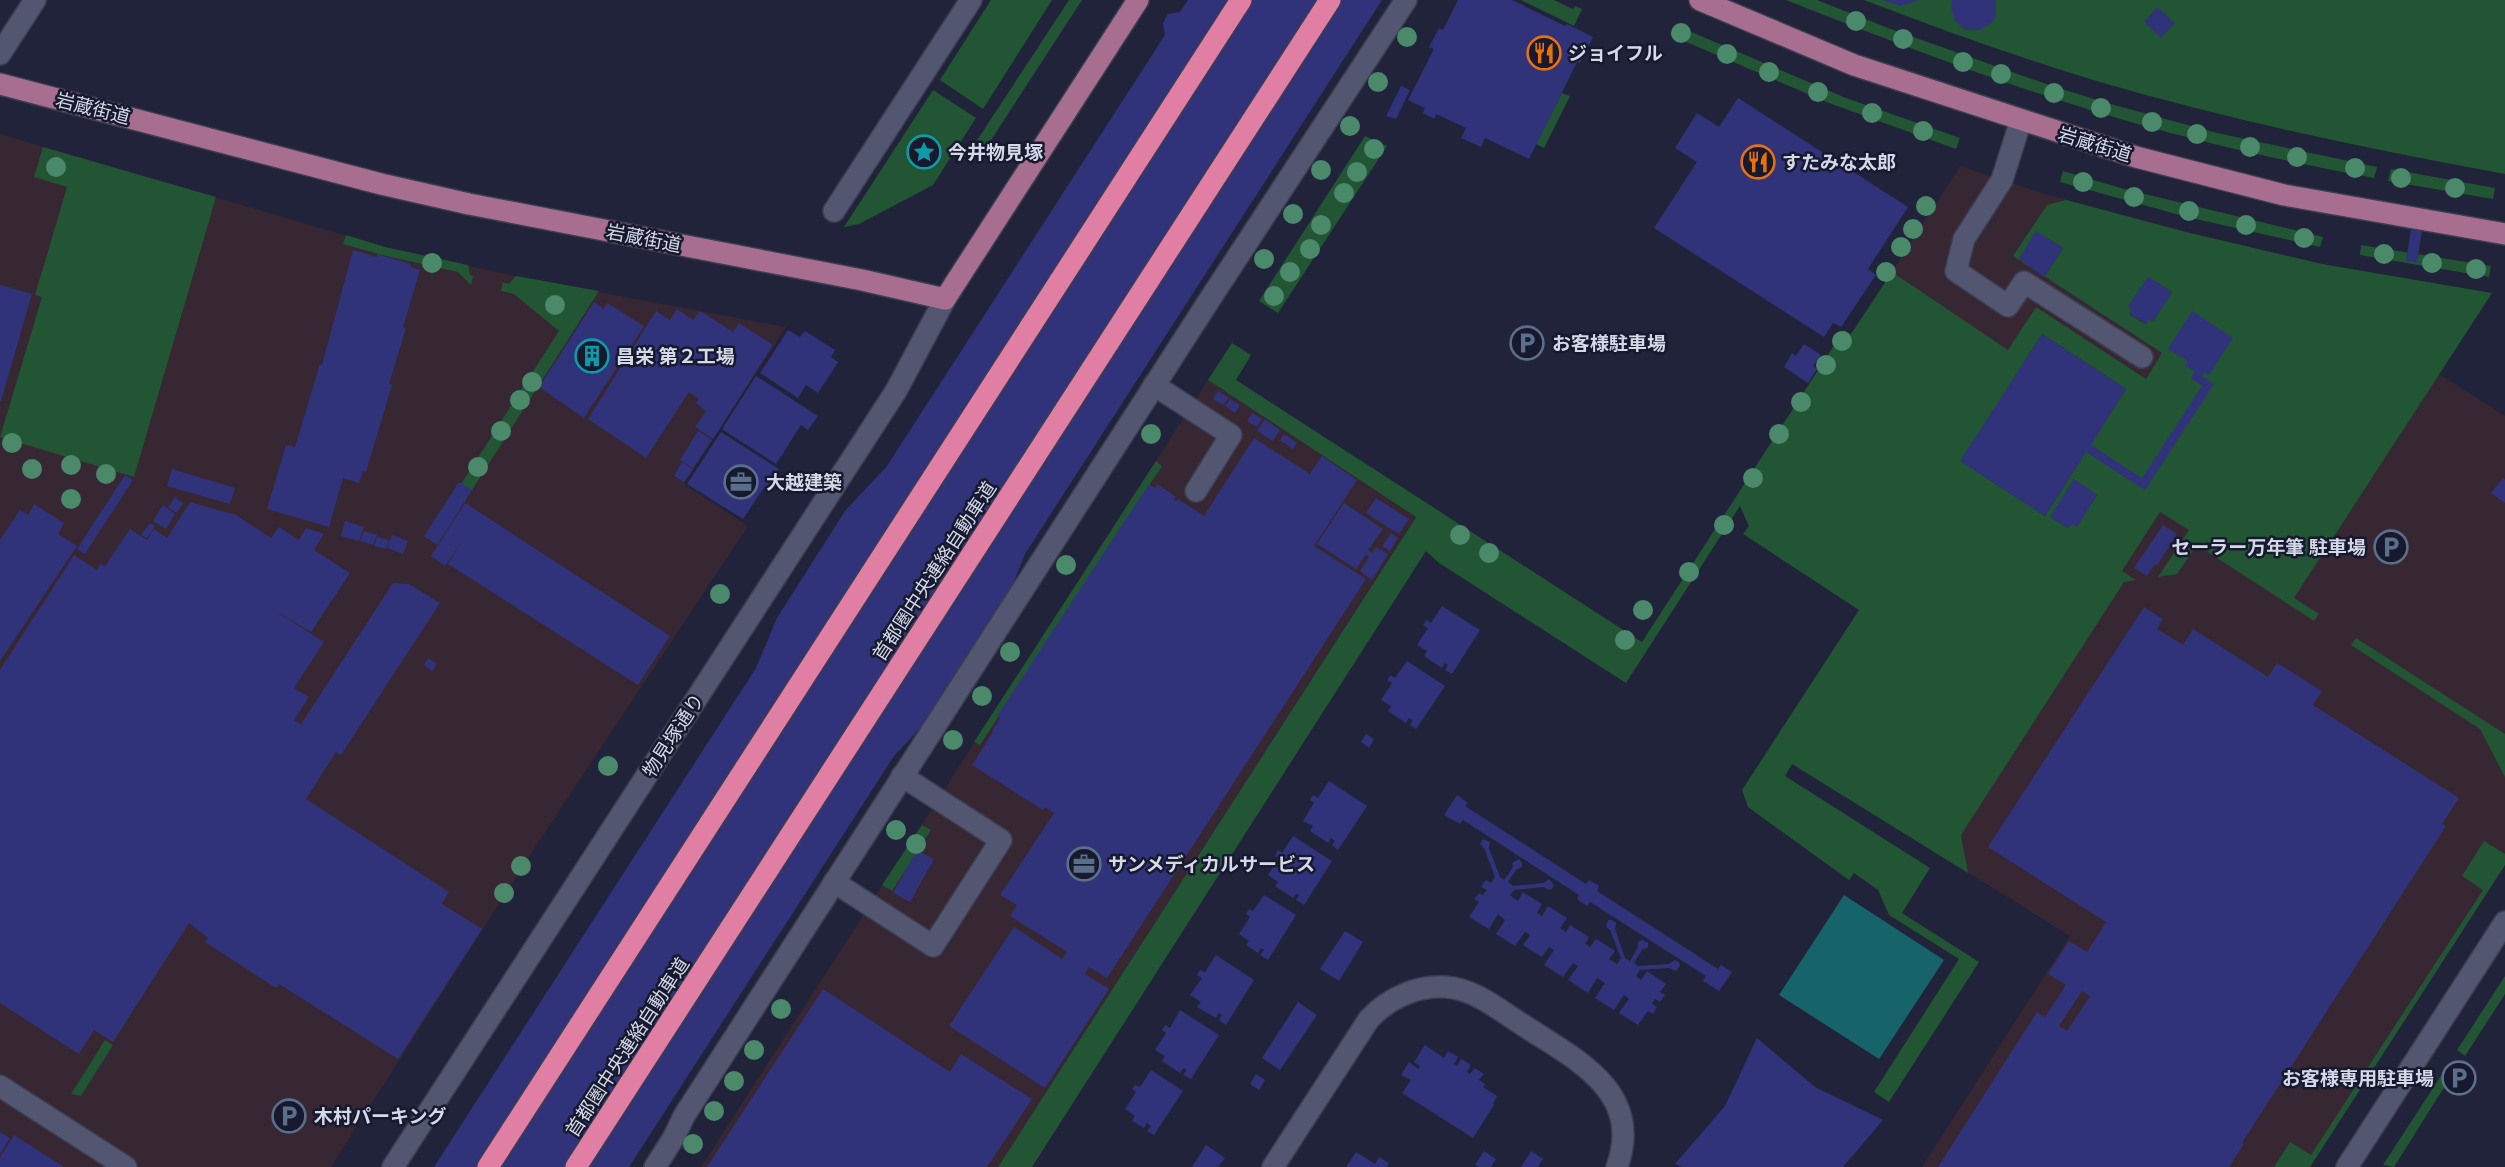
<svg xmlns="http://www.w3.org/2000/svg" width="2505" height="1167" viewBox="0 0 2505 1167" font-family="Overpass,'Noto Sans JP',sans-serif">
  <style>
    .industrial { fill: #362733 }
    .green { fill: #253; fill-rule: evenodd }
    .water { fill: #166369 }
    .building { fill: #31337a; fill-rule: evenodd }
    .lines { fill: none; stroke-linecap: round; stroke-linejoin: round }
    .lane-casing { stroke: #3b3d50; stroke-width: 24 }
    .street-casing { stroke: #3b3d50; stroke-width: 24 }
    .secondary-casing { stroke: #3b3d50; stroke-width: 24 }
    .primary-casing { stroke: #3b3d50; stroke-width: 24 }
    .highway-casing { stroke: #3b3d50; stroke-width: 24 }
    .lane { stroke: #525670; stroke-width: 21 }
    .street { stroke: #525670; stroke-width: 21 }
    .secondary { stroke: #525670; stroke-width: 21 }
    .primary { stroke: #a76e8f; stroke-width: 21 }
    .highway { stroke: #e07ea4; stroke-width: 21 }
    .tree { fill: #4a896a }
    .labels { text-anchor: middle; stroke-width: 5; stroke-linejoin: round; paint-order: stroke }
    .poi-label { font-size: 19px; font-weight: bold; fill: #d5d8e7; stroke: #17192f; text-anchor: start }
    .street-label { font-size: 19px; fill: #d5d8e7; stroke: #17192f }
  </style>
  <rect width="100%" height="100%" fill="#20233a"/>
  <path class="industrial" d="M0 134 385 247 519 277 786 327 684 484 748 526 536 846 331 1167H0Z
    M1960 166 2045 194 2186 232 2161 511 2294 598 2439 374 2505 416V865L2310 1167H1922L2070 936 1792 763 1895 605 1741 506Z
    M1208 380 1416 516 998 1167H701Z"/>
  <path class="green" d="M991 0H1052L983 109 940 80Z
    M1069 0H1082L980 157 970 151Z
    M1521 0H1554L1573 9 1575 6 1582 9 1574 26Z
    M1786 0H1817L1888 28 2052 86 2107 103 2217 133 2377 167 2374 178C2282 161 2190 140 2100 113 1994 81 1890 41 1786 0Z
    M1864 0H2505V174C2369 149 2233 121 2100 82 2020 58 1942 30 1864 0Z
    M1675 25 1846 98 1960 138 1956 149 1829 103 1670 35Z
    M933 90 976 118 933 185 859 224 844 227Z
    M1562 93 1570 96 1544 148 1536 144Z
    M1365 136 1387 146 1278 313 1259 301Z
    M43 147 216 197 134 477 0 437 42 297 35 295 67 187 34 177Z
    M2391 169 2495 188 2493 199 2388 181Z
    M2063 171 2124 189 2323 237 2320 247 2187 217 2060 182Z
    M2066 200 2186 232 2322 264 2492 293 2294 598 2319 614 2314 621 2197 545 2177 574 2158 577 2189 530 2160 512 2122 571 2136 580 2124 582 1961 835 1968 873 1792 764 1785 776 1930 868 1902 913 1979 962 1889 1102 1874 1092 1959 959 1889 915 1878 890 1854 873 1849 880 1748 807 1742 790 1859 610 1743 534 1749 526 1740 506 1626 683 1439 563 1426 551 1032 1167H998L1416 517 1208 380 1232 343 1251 355 1236 380 1642 642 1844 330 1851 334 1892 272 2008 350 2036 307 2146 379 2162 353 2013 256 2047 205ZM2036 232 2063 248 2045 276 2019 259ZM2148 277 2172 292 2153 321 2149 319 2145 324 2129 314 2132 309 2129 306ZM2042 334 2126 389 2045 516 1961 461ZM2074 480 2097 495 2077 526 2072 523 2068 528 2050 517Z
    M346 235 385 247 468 265 470 275 473 276 471 285 458 272 382 255 343 244Z
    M2361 245 2491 266 2489 277 2360 255Z
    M516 276 599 291 472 490 461 484 559 331 514 294 501 291 503 282 509 284Z
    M1156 461 1162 466 980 745 974 742Z
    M2356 638 2505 734V777L2480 729 2351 645Z
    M922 825 931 830 892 891 882 885Z
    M2484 841 2505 854V865L2310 1167H2274L2290 1142 2311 1155 2483 890 2462 876Z
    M2505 976V994L2465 1056 2457 1050Z
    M105 1040 113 1045 81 1096 71 1094Z
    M2448 1065 2455 1070 2394 1167 2383 1165Z"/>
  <path class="water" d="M1844 895 1944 960 1879 1059 1779 995Z"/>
  <path class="building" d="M1188 0H1382L1025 554 1010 591 926 722 894 756 629 1167H434L756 668 777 618 845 511 887 466 1165 35 1163 23 1168 14 1180 12Z
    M1458 0H1512L1565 26 1567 24 1593 37 1580 63 1577 62 1529 159 1485 138 1481 147 1461 138 1466 128 1436 114 1434 119 1423 113 1425 108 1408 100 1434 49 1429 47 1439 28 1443 30Z
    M1883 0H1919L1900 6Z
    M1952 0H1996V16L1993 22 1980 30H1966L1955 21 1951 7Z
    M2158 7 2175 23 2161 38 2144 22Z
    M1401 86 1410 90 1396 119 1386 116Z
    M1738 98 1908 207 1868 269 1876 275 1841 327 1833 323 1824 337 1654 228 1697 162 1675 148 1690 124 1697 113 1719 127Z
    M2411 229 2422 231 2417 263 2406 261Z
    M2036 231 2063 248 2044 277 2019 259Z
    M353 250 377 257V254L411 264 410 267 420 270 403 327 406 328 389 384 392 385 366 472 363 471 359 483 343 478 329 527 267 509 286 445 295 447 320 364 322 365Z
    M2148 277 2172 292 2153 322 2149 319 2146 324 2129 313 2132 309 2128 306Z
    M0 285 32 294 1 401H0Z
    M594 302 604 309 607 303 644 326 584 418 539 387Z
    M677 309 693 320 700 311 733 332 739 323 773 345 713 439 695 427 706 411 696 403 699 399 689 392 646 458 588 419 656 311 670 320Z
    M2192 311 2233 338 2209 375 2204 372 2202 376 2214 384 2145 490 2086 452 2045 516 1960 461 2042 334 2126 389 2091 445 2142 478 2202 386 2191 378 2195 371 2185 366 2188 361 2168 349Z
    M788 330 800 337 805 331 835 350 831 357 838 362 818 393 806 385 798 398 760 373Z
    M1804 344 1821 355 1813 366 1817 369 1808 383 1784 367 1792 353 1796 356Z
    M756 376 818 416 808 430 801 425 776 464 722 429Z
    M1218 391 1229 398 1223 405 1213 399Z
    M1230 399 1240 405 1235 413 1225 406Z
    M1252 413 1262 419 1257 427 1247 421Z
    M1265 419 1280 430 1273 441 1257 431Z
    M698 431 712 440 693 468 680 460Z
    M721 432 779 469 766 490 763 489 743 519 687 484Z
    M1284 434 1297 443 1293 449 1280 440Z
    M1254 438 1310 474 1322 456 1357 480 1314 546 1366 579 1107 978 1089 967 1085 974 1109 989 1045 1088 949 1026 1014 927 1062 959 1067 952 1010 916 1017 905 1000 895 1054 813 1045 807 1043 810 972 765 993 732 992 731 1000 718 997 716 1149 484 1155 488 1157 484 1176 497 1174 500 1176 501 1178 499 1204 516Z
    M682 462 693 469 684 482 674 476Z
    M172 469 235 488 230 504 167 486Z
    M125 475 133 480 85 554 77 549Z
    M2503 478 2505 480V503L2491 493Z
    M2074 479 2097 495 2077 527 2072 523 2068 528 2050 517Z
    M459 482 472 490 437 545 424 536Z
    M175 497 183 503 177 513 168 507Z
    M1376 498 1409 519 1399 534 1366 513Z
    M190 502 236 515 271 538 279 527 299 540 306 528 324 534 314 550 350 573 311 632 272 609 324 642 294 688 309 697 294 720 301 724 393 583 409 584 440 603 341 755 336 752 306 799 449 892 442 904 482 929 398 1059 279 984 276 988 205 942 208 938 189 923 113 1042 94 1030 79 1054 0 1003V670L74 555 97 570 100 564 105 566 130 529 147 540 154 529 167 538Z
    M465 503 670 636 638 685 448 564 461 543 445 566 431 556Z
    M1344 503 1383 529 1368 550 1372 553 1376 547 1388 554 1372 580 1360 571 1369 557 1366 554 1356 569 1317 544Z
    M34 504 64 523 58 534 77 546 0 661V540L20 510 28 515Z
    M163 505 175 514 166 529 153 521Z
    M345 521 364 527 359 541 341 536Z
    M150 523 155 526 147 538 141 535Z
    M2163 525 2177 534 2157 565 2155 564 2147 576 2134 568Z
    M364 531 377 535 373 545 360 541Z
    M1391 533 1398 538 1390 551 1382 546Z
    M392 535 408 541 403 554 387 548Z
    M377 537 389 540 386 549 374 546Z
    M1442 606 1480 630 1452 674 1445 670 1448 665 1445 663 1442 668 1424 656 1427 651 1417 645 1428 628 1423 625 1427 620 1431 623Z
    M2144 607 2163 619 2157 629 2183 645 2193 629 2268 677 2277 663 2322 691 2313 705 2459 798 2442 824 2446 826 2242 1143 2244 1144 2229 1167H1938L2037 1012 2045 1017 2066 985 2048 974 2069 941 2087 952 2106 922 1988 847ZM2082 991 2090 996 2067 1031 2059 1026Z
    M428 658 437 664 432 671 424 665Z
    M1407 661 1445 686 1416 729 1410 725 1413 720 1409 718 1406 723 1388 711 1391 706 1381 700 1392 683 1387 680 1391 675 1395 678Z
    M1366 734 1374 739 1369 748 1361 742Z
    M1329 781 1367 806 1338 850 1332 845 1335 841 1331 838 1328 843 1310 831 1313 826 1303 821 1314 803 1310 800 1313 795 1318 798Z
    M1457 795 1468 803 1465 806 1586 884 1589 880 1599 886 1597 891 1718 969 1721 965 1732 972 1719 991 1703 981 1706 976 1590 902 1587 906 1577 899 1579 895 1463 820 1460 824 1444 815Z
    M1293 836 1332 861 1304 905 1296 900 1299 895 1296 894 1293 898 1275 886 1278 882 1268 875 1279 858 1275 856 1278 850 1282 853Z
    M1483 839 1490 842 1489 848 1500 877 1504 880 1513 867 1512 863 1519 859 1522 863V867L1516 870 1508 882 1513 886 1544 883 1549 879 1554 885 1552 889 1549 890 1544 887 1514 890 1510 895 1518 901 1523 892 1542 904 1537 913 1542 916 1548 906 1567 918 1560 928 1566 932 1570 925 1589 937 1585 944 1590 947 1596 939 1615 951 1609 959 1617 964 1621 958 1610 930 1606 927 1608 920H1612L1616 923 1615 929 1625 958 1630 961 1638 947V942L1642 940 1648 943V947L1642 950 1634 963 1638 966 1669 964 1675 960 1679 962 1680 966 1676 971 1669 968 1640 970 1636 976 1641 980 1647 971 1666 984 1660 992 1665 995 1660 1002 1655 999 1652 1004 1657 1007 1653 1014 1648 1011 1638 1025 1619 1013 1629 999 1624 995 1614 1010 1595 998 1605 983 1597 978 1588 993 1568 980 1578 966 1573 963 1563 977 1544 965 1554 950 1549 947 1542 957 1523 945 1530 935 1525 932 1515 946 1496 934 1505 920 1498 914 1489 929 1469 917 1479 902 1474 899 1479 893 1483 895 1487 890 1481 887 1486 880 1491 883 1495 877 1485 850 1480 844Z
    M917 850 934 859 910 902 893 893Z
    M1264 895 1296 915 1268 960 1260 955 1264 950 1261 948 1258 953 1246 945 1249 941 1239 934 1250 917 1246 914 1249 909 1253 911Z
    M1345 931 1363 942 1339 981 1320 969Z
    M1216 955 1254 980 1226 1025 1219 1020 1222 1015 1219 1013 1216 1018 1197 1007 1201 1002 1190 995 1202 978 1197 975 1200 970 1205 972Z
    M823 989 950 1072 961 1054 1032 1099 987 1167H707Z
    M1298 1002 1317 1015 1280 1070 1262 1058Z
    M1180 1010 1219 1035 1191 1079 1183 1075 1186 1070 1184 1068 1180 1073 1162 1061 1165 1056 1155 1050 1166 1033 1162 1030 1165 1025 1170 1028Z
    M1757 1038 1815 1087 1883 1120 1843 1167H1683L1675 1164 1725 1106Z
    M1425 1045 1444 1058 1448 1051 1458 1057 1454 1064 1457 1066 1461 1059 1471 1065 1467 1072 1470 1074 1475 1068 1484 1074 1479 1080 1485 1084 1483 1087 1497 1096 1493 1104 1494 1105 1473 1138 1402 1093 1411 1080 1401 1075 1409 1062 1418 1069 1420 1066 1414 1062Z
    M1151 1070 1183 1091 1154 1135 1147 1131 1151 1126 1147 1123 1144 1128 1132 1121 1135 1116 1125 1109 1136 1092 1132 1089 1135 1085 1140 1087Z
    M1256 1074 1265 1080 1259 1090 1250 1084Z
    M0 1132 10 1138 0 1154Z
    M14 1135 64 1167H0V1157Z
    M1206 1145 1225 1158 1218 1167H1192Z
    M1484 1151 1496 1159 1491 1167H1479L1475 1165Z
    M1531 1151 1543 1159 1538 1167H1521Z
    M1356 1152 1375 1164 1379 1157 1389 1163 1387 1167H1346Z"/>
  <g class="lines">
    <defs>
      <path id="lane" d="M0 54 35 0
        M2021 120 2002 180 1964 239 1956 271 2008 306 2024 282 2142 357
        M1154 385 1231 435 1196 491
        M834 882 933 946 1001 840 902 776
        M1273 1167 1369 1019C1389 998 1417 985 1446 987 1475 989 1499 1010 1523 1025 1575 1059 1644 1091 1617 1167"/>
      <path id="street" d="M834 211 971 0
        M0 1086 126 1167
        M655 1167 674 1137 684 1116 1210 299 1406 0
        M2347 1167 2505 922"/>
      <path id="secondary" d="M393 1167 896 391 945 299"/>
      <path id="primary" d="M1700 0 1854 65 2136 157 2284 195 2505 234
        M0 84 381 184 469 204 862 280 945 299 1138 0"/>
      <path id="highway" d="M488 1167 1241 0
        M576 1167 1330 0"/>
    </defs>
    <use href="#lane" class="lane-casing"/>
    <use href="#street" class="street-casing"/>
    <use href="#secondary" class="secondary-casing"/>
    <use href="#primary" class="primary-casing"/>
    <use href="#highway" class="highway-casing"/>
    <use href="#lane" class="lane"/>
    <use href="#street" class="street"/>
    <use href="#secondary" class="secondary"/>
    <use href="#primary" class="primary"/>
    <use href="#highway" class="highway"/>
  </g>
  <g class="tree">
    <circle cx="1856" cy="21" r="10"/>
    <circle cx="1681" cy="33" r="10"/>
    <circle cx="1407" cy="37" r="10"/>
    <circle cx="1903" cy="39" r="10"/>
    <circle cx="1727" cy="54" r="10"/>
    <circle cx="1963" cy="62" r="10"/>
    <circle cx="1769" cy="72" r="10"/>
    <circle cx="2001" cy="74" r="10"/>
    <circle cx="1378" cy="82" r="10"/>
    <circle cx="1818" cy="92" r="10"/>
    <circle cx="2054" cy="93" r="10"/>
    <circle cx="2101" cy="108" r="10"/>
    <circle cx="1872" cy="113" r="10"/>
    <circle cx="2152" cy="122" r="10"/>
    <circle cx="1350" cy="126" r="10"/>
    <circle cx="1923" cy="131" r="10"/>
    <circle cx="2197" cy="134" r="10"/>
    <circle cx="2250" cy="147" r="10"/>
    <circle cx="1374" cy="149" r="10"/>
    <circle cx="2297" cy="157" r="10"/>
    <circle cx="56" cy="167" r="10"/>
    <circle cx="2355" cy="168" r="10"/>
    <circle cx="1321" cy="170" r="10"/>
    <circle cx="1357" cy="172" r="10"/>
    <circle cx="2401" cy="178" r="10"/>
    <circle cx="2083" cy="182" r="10"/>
    <circle cx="2455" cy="188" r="10"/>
    <circle cx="1344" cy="193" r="10"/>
    <circle cx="2134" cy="197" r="10"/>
    <circle cx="1926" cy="206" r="10"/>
    <circle cx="2189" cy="211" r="10"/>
    <circle cx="1293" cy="214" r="10"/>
    <circle cx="1321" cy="225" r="10"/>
    <circle cx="2246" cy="225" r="10"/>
    <circle cx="1913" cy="229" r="10"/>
    <circle cx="2304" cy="238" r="10"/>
    <circle cx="1901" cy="247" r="10"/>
    <circle cx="1310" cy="249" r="10"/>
    <circle cx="2384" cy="254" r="10"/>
    <circle cx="1264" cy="259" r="10"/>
    <circle cx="432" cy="263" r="10"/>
    <circle cx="2432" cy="263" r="10"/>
    <circle cx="2476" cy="269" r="10"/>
    <circle cx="1290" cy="272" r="10"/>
    <circle cx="1886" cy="272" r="10"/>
    <circle cx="1274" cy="296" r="10"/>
    <circle cx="555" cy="305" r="10"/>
    <circle cx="1842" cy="341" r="10"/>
    <circle cx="1826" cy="365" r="10"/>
    <circle cx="532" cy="382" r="10"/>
    <circle cx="520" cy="400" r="10"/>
    <circle cx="1801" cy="402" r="10"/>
    <circle cx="501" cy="431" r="10"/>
    <circle cx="1151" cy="434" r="10"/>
    <circle cx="1779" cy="434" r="10"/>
    <circle cx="12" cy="443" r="10"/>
    <circle cx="71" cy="465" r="10"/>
    <circle cx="478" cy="467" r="10"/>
    <circle cx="32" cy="469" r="10"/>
    <circle cx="106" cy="474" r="10"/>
    <circle cx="1753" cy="478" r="10"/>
    <circle cx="71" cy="499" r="10"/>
    <circle cx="1724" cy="525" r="10"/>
    <circle cx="1460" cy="535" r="10"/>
    <circle cx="1489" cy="553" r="10"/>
    <circle cx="1066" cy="565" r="10"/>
    <circle cx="1689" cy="572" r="10"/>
    <circle cx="720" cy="594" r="10"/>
    <circle cx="1643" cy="610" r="10"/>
    <circle cx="1625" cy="640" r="10"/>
    <circle cx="1010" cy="652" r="10"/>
    <circle cx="982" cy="696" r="10"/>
    <circle cx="953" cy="740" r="10"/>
    <circle cx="608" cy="766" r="10"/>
    <circle cx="896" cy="830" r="10"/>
    <circle cx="916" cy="844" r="10"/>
    <circle cx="521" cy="866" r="10"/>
    <circle cx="504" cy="893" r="10"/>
    <circle cx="781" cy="1009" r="10"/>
    <circle cx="754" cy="1050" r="10"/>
    <circle cx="734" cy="1081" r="10"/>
    <circle cx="714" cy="1111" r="10"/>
    <circle cx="693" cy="1144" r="10"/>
  </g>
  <defs>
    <symbol id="restaurant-ring" viewBox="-11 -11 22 22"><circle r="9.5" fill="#17192f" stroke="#e8710a" stroke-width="1.5"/><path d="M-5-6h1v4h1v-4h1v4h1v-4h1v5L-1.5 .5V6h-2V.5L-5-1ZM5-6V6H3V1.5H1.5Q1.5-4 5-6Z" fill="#e8710a"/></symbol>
    <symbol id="sight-ring" viewBox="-11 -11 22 22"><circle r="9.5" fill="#17192f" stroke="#0f9aa8" stroke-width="1.5"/><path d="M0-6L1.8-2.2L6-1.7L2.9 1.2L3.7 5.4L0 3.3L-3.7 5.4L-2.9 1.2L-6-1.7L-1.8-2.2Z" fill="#0f9aa8"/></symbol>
    <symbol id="parking-ring" viewBox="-11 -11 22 22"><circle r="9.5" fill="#17192f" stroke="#5c6f8a" stroke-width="1.5"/><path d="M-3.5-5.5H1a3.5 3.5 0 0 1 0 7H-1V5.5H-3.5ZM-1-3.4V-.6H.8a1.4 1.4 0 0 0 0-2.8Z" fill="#5c6f8a"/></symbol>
    <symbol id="building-ring" viewBox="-11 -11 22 22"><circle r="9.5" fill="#17192f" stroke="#0f9aa8" stroke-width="1.5"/><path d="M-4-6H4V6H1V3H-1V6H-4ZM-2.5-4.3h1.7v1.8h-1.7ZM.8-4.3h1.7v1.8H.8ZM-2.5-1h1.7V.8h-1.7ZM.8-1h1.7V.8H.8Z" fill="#0f9aa8"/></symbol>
    <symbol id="office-ring" viewBox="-11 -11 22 22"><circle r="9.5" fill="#17192f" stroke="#5c6f8a" stroke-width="1.5"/><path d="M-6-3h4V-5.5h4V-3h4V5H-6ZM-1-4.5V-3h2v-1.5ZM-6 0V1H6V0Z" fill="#5c6f8a"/></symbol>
  </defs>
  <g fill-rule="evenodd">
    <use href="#restaurant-ring" x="1525" y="34" width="38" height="38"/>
    <use href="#sight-ring" x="905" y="133" width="38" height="38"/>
    <use href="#restaurant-ring" x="1739" y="143" width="38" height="38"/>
    <use href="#parking-ring" x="1508" y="324" width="38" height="38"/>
    <use href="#building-ring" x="573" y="337" width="38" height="38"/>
    <use href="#office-ring" x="722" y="463" width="38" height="38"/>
    <use href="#parking-ring" x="2372" y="528" width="38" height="38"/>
    <use href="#office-ring" x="1065" y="845" width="38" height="38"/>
    <use href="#parking-ring" x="2440" y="1059" width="38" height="38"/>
    <use href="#parking-ring" x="270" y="1097" width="38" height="38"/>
  </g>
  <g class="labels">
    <g class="poi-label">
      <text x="1568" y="60">ジョイフル</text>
      <text x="948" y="159">今井物見塚</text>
      <text x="1782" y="169">すたみな太郎</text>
      <text x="1552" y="350">お客様駐車場</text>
      <text x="616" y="363">昌栄 第２工場</text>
      <text x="766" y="489">大越建築</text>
      <text x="2366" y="554" text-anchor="end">セーラー万年筆 駐車場</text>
      <text x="1108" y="871">サンメディカルサービス</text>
      <text x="2434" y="1085" text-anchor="end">お客様専用駐車場</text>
      <text x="314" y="1123">木村パーキング</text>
    </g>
    <g class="street-label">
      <text transform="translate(93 108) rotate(14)" y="7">岩蔵街道</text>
      <text transform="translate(2095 144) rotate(17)" y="7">岩蔵街道</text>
      <text transform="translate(644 238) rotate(11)" y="7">岩蔵街道</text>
      <text transform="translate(934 571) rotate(-57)" y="7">首都圏中央連絡自動車道</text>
      <text transform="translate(673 735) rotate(-57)" y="7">物見塚通り</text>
      <text transform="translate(627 1047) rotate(-57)" y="7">首都圏中央連絡自動車道</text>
    </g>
  </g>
</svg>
